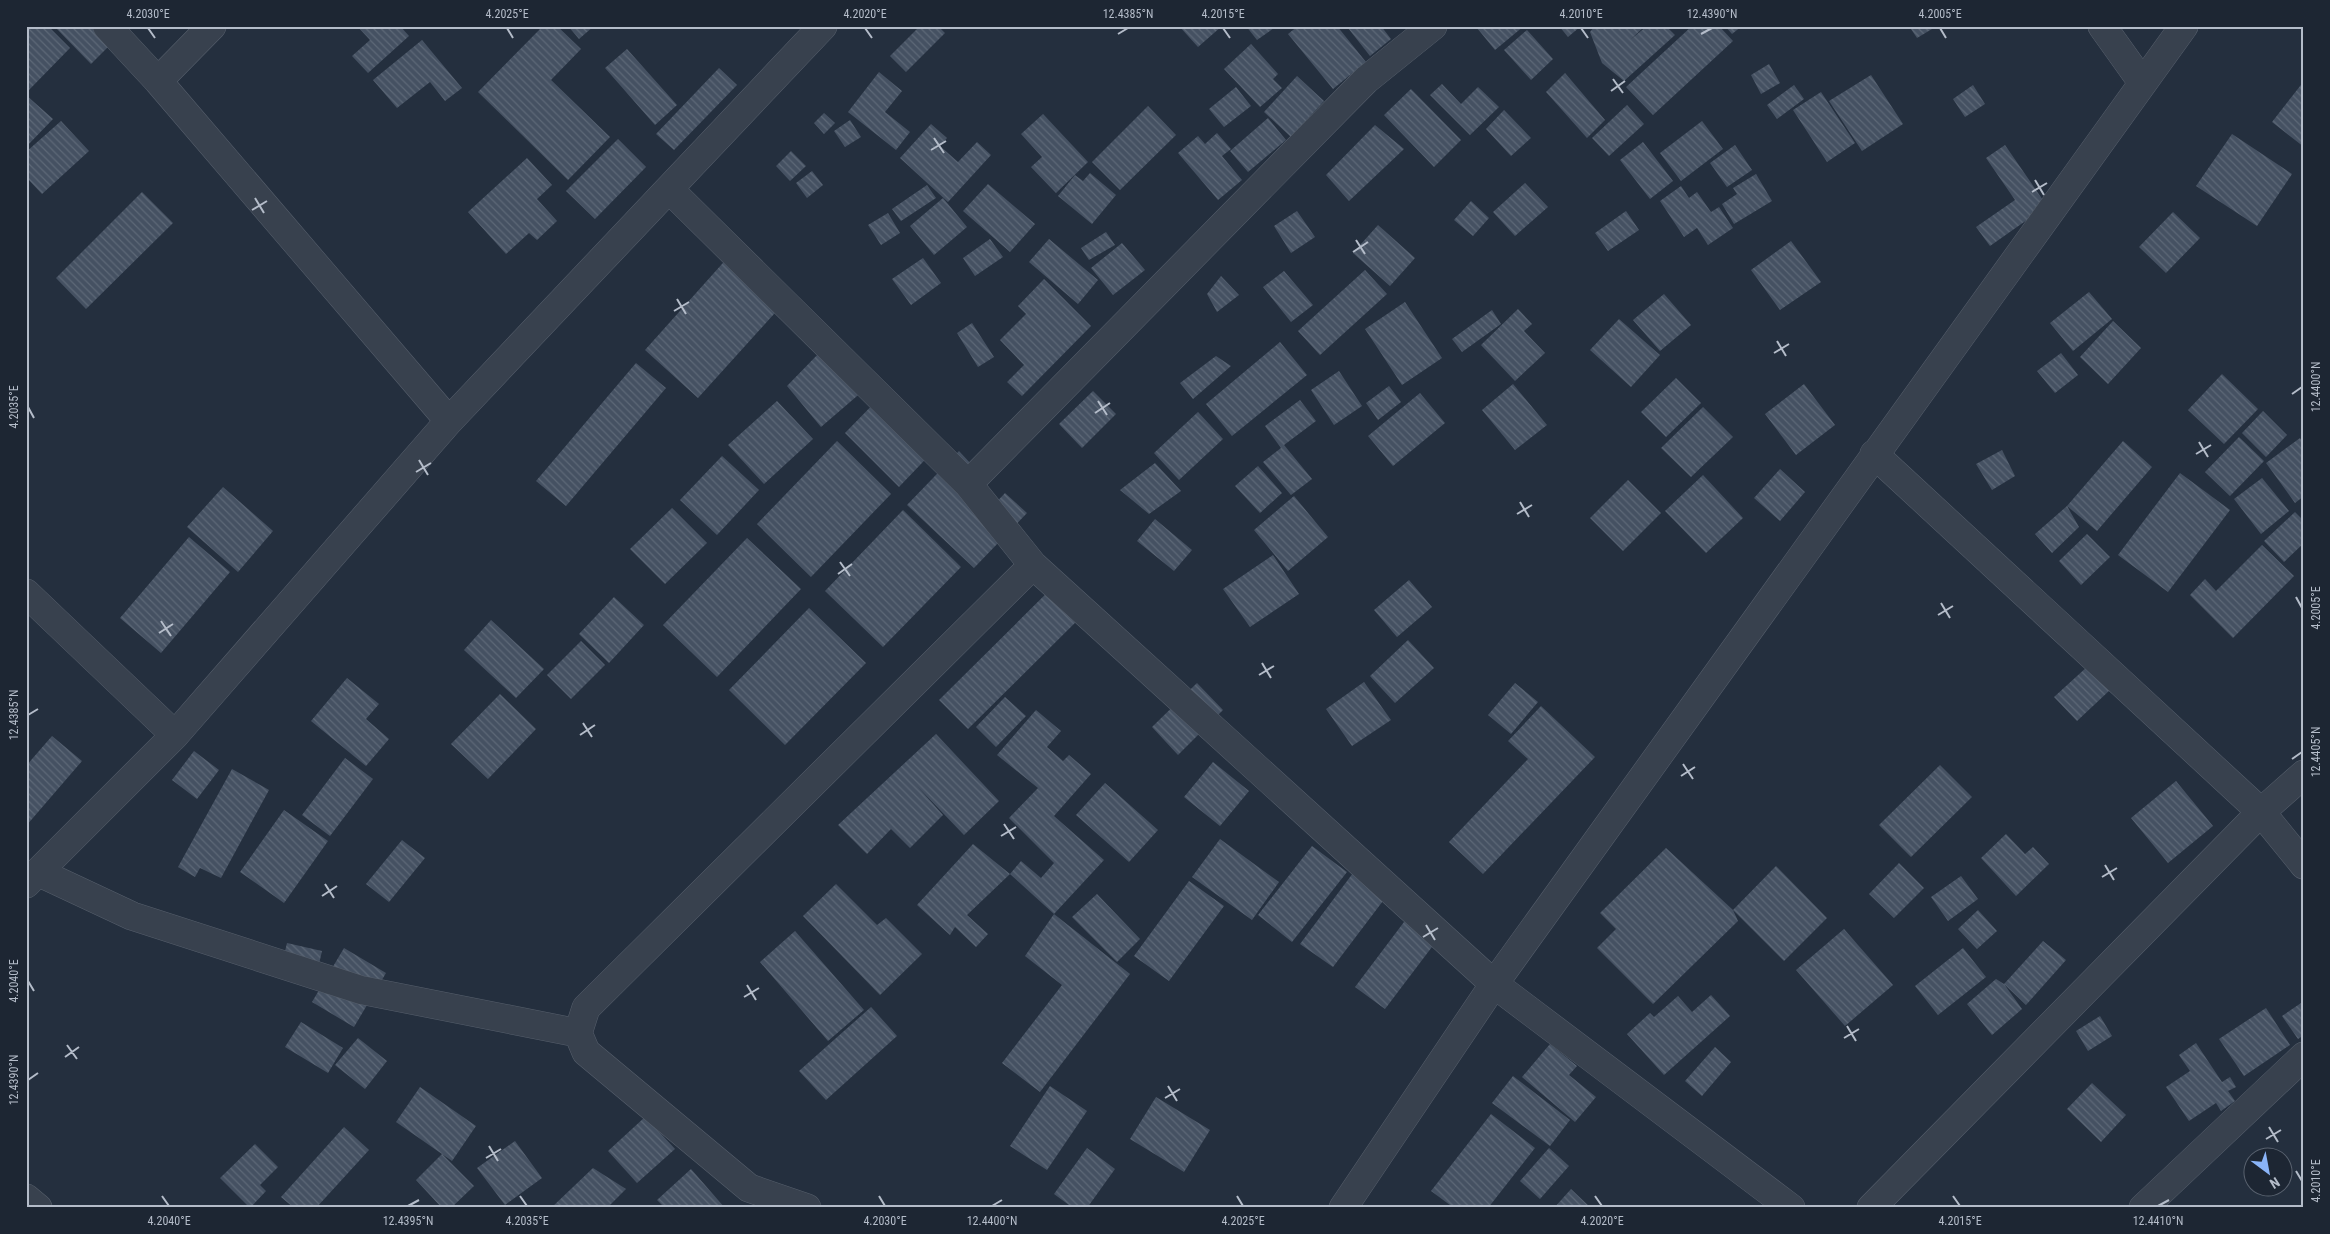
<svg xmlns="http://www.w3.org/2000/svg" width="2330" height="1234" viewBox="0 0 2330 1234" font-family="'Roboto Condensed',sans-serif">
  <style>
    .building { fill: url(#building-back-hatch) }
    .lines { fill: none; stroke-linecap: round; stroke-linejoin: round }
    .minor-casing { stroke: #565f6c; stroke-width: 29 }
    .minor { stroke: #38414e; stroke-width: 28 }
    .ticks { fill: none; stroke: #b4bcc9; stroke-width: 2 }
    .neatline { fill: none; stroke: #b4bcc9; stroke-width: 2 }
    .ticks-label { font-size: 12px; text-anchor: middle; fill: #b4bcc9 }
  </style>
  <defs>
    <pattern id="building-back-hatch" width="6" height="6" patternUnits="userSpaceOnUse" patternTransform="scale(1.25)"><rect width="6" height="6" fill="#455162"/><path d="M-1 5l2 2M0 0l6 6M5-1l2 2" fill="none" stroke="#5d6877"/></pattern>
  </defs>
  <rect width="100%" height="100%" fill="#242f3e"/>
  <path class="building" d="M26 26H48L70 48 28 91Z
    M54 26H99L114 41 91 64Z
    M357 26H400L409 36 368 73 352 56 370 40Z
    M543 26H557L581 49 551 80 610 137 568 180 478 92Z
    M568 26H594L579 39Z
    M920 26H938L945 33 906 72 890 56Z
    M1179 26H1222L1198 47Z
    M1246 26H1273L1274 28 1257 40Z
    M1298 26H1337L1366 62 1333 89 1288 34Z
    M1350 26H1381L1391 39 1370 56 1348 28Z
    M1480 26H1524L1495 50 1477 28Z
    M1559 26H1581L1568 37Z
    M1595 26H1645L1630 40 1647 26H1666L1675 35 1624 81 1602 63 1590 32Z
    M1692 26H1719L1733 41 1653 115 1626 87Z
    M1725 26H1742L1732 34Z
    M1909 26H1937L1917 38Z
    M1527 30 1553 59 1531 80 1504 50Z
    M422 40 462 88 445 101 430 82 397 108 373 80Z
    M1251 44 1278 74 1273 79 1282 88 1260 107 1224 69Z
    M627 49 677 105 655 125 605 68Z
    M1769 64 1780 83 1761 94 1751 75Z
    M719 68 737 85 674 150 656 134Z
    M879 72 902 91 885 112 910 132 896 150 848 112Z
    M1565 73 1605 120 1587 138 1546 92Z
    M1871 75 1903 124 1862 151 1829 101Z
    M1297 76 1324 101 1291 137 1264 112Z
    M2304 81V147L2272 122Z
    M1442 84 1461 104 1478 87 1499 107 1470 135 1430 95Z
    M1794 85 1804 99 1777 119 1767 105Z
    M1973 85 1985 104 1965 117 1953 99Z
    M1236 87 1251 106 1224 127 1209 109Z
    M1411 89 1461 140 1434 167 1384 115Z
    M1821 92 1855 143 1827 162 1793 110Z
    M26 95 53 119 26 147Z
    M1627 105 1644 124 1609 156 1592 138Z
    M1148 106 1176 135 1120 190 1092 162Z
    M1504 110 1531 138 1511 156 1486 129Z
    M824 113 835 123 824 134 814 123Z
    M1043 114 1088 162 1056 193 1031 167 1042 157 1021 134Z
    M1268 118 1286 140 1248 172 1230 151Z
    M850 120 861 137 845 147 834 131Z
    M61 121 89 151 42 194 26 177V152Z
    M1702 121 1723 149 1681 181 1660 153Z
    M931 124 947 138 940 146 958 162 977 142 991 155 948 202 900 158Z
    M1375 125 1404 149 1349 201 1326 175Z
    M1217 133 1231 149 1222 156 1242 180 1218 200 1178 153 1198 136 1205 144Z
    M2232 134 2292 174 2257 226 2196 186Z
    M618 139 646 167 595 219 566 191Z
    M1643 142 1673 181 1650 199 1620 160Z
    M1735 145 1752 170 1727 187 1710 163Z
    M2005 145 2047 206 1990 246 1976 227 2015 200 1986 158Z
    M791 151 806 166 790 181 776 166Z
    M527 158 552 185 537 199 557 221 537 240 529 233 506 254 468 212Z
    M812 171 823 185 807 198 796 183Z
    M1090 173 1116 195 1092 224 1058 196 1075 175 1083 181Z
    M1756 174 1772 201 1734 224 1722 204 1737 194 1733 188Z
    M1525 183 1548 207 1515 236 1493 212Z
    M988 184 1035 224 1010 252 963 211Z
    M927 185 936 198 901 221 892 209Z
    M1681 186 1689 198 1697 192 1711 212 1719 207 1733 228 1708 245 1697 228 1684 237 1660 201Z
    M142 192 173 223 86 309 56 278Z
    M943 198 967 227 934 255 910 226Z
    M1471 201 1489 218 1473 236 1454 220Z
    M1297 211 1315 237 1291 253 1274 226Z
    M1626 211 1639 230 1608 251 1595 233Z
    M2173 212 2200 238 2166 273 2139 247Z
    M888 213 900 233 881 245 868 225Z
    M1378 225 1415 258 1390 286 1353 253Z
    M1106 232 1115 245 1089 260 1081 248Z
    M990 239 1003 257 975 276 963 258Z
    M1049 239 1098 280 1078 304 1029 262Z
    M1791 241 1821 282 1780 310 1751 270Z
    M1122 243 1145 270 1113 295 1091 268Z
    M739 245 793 293 698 398 645 350Z
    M923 258 941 283 911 305 892 279Z
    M1365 270 1387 294 1320 355 1298 331Z
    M1284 271 1313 305 1291 322 1263 287Z
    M1221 276 1239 295 1217 312 1207 294Z
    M1044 279 1091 326 1022 396 1007 382 1024 365 1000 340 1026 314 1018 306Z
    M2089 292 2112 319 2073 351 2050 323Z
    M1664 294 1691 325 1660 351 1633 320Z
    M1405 302 1442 358 1402 385 1365 329Z
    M1518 309 1532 324 1524 331 1545 353 1515 381 1481 345Z
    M1492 310 1501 324 1462 352 1452 339Z
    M1619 319 1660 355 1631 387 1590 350Z
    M2113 321 2141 348 2108 384 2080 357Z
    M972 323 994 357 978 367 957 333Z
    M1280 342 1307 375 1232 436 1206 404Z
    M822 350 864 390 821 427 787 386Z
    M2061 353 2078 375 2055 393 2037 371Z
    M1216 356 1231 366 1193 399 1180 383Z
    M636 363 666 388 566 506 536 481Z
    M1339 371 1362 406 1334 425 1311 390Z
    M2222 374 2258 409 2224 444 2188 410Z
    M1676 378 1701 403 1666 437 1641 412Z
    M1513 384 1547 425 1515 450 1482 410Z
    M1804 384 1835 425 1796 455 1765 414Z
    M1389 386 1401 402 1378 420 1366 403Z
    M887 390 941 443 899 487 845 433Z
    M1093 391 1116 414 1082 448 1059 424Z
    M1420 393 1445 423 1393 466 1368 436Z
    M1300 400 1316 421 1284 445 1312 479 1291 495 1263 462 1281 448 1265 426Z
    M777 401 813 439 764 484 728 445Z
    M1703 407 1733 437 1691 477 1661 448Z
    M2263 411 2287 435 2266 457 2242 433Z
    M1198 412 1223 439 1179 480 1154 453Z
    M2239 437 2264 461 2230 496 2205 472Z
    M2300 438 2304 444V496L2295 503 2266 463Z
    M837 441 891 494 811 577 757 524Z
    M2123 441 2152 467 2097 531 2067 506 2079 527 2052 553 2035 534 2067 506Z
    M2002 450 2015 476 1992 490 1976 464Z
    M959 451 971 464 991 508 1005 493 1027 513 974 568 907 505Z
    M722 456 759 490 717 535 680 500Z
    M1155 463 1181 491 1149 514 1120 490Z
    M1258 466 1282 493 1260 513 1235 486Z
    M1780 469 1805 492 1780 521 1754 498Z
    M2180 473 2230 510 2168 592 2118 555Z
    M1703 475 1743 518 1706 553 1665 511Z
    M2262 478 2289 511 2261 534 2234 499Z
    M1628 480 1661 513 1623 551 1590 518Z
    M223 487 273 531 238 572 187 527Z
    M1294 496 1328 537 1288 571 1254 530Z
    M672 508 707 543 665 584 630 549Z
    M903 510 961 567 883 647 825 591Z
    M2295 512 2304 521V543L2284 562 2264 541Z
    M1155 519 1192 550 1174 571 1137 541Z
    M2087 534 2110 557 2081 585 2059 561Z
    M189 537 230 572 161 653 120 618Z
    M747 538 801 589 717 677 663 625Z
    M2262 545 2294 576 2233 638 2190 595 2205 579 2216 591Z
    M1273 555 1299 594 1250 627 1223 589Z
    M1064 576 1093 605 968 729 939 700Z
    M1409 580 1432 607 1397 637 1374 610Z
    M614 597 644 625 609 663 579 634Z
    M809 608 866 663 785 745 729 690Z
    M491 620 544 669 516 698 464 650Z
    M1408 640 1434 668 1395 703 1370 676Z
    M581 641 605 665 571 699 547 675Z
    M2088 666 2110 690 2077 721 2054 697Z
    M347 678 379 704 366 719 389 739 366 766 311 721Z
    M1364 682 1391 720 1352 746 1326 709Z
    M1197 683 1223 710 1178 755 1152 727Z
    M1515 683 1538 702 1511 734 1488 715Z
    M500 694 536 729 488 779 451 744Z
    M1005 697 1026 716 996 747 976 727Z
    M1541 706 1595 757 1483 874 1449 842 1528 759 1508 741Z
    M1036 710 1061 731 1047 747 1063 761 1069 755 1091 774 1054 816 1104 860 1054 914 1010 874 1021 861 1041 878 1054 863 1009 818 1038 788 997 755Z
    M936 734 999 801 964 835 917 786 943 815 910 848 891 829 867 854 838 825Z
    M52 736 82 761 26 826V766Z
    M194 751 219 770 197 799 172 780Z
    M345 758 373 779 330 836 302 815Z
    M1213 762 1249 791 1220 826 1184 797Z
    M1940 765 1972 797 1911 857 1879 825Z
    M232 769 269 790 221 878 200 868 195 877 178 867Z
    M2176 781 2213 826 2168 863 2131 818Z
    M1105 783 1158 830 1129 862 1076 815Z
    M284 810 328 841 284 903 240 872Z
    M2006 834 2025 854 2033 847 2049 864 2016 896 1981 858Z
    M1220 839 1279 882 1252 920 1192 877Z
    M402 840 425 858 389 902 366 884Z
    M973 844 1010 874 967 915 988 934 976 947 955 927 950 935 917 905Z
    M1312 846 1347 872 1292 942 1258 915Z
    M1666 848 1733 910 1738 921 1653 1004 1597 948 1616 929 1600 913Z
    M1899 863 1924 888 1894 918 1869 894Z
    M1776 866 1827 918 1784 961 1733 910Z
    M1356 869 1389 893 1333 967 1300 944Z
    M1961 876 1978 899 1948 921 1931 897Z
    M1189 881 1224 906 1169 981 1134 956Z
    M836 884 877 925 886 918 922 954 880 995 803 916Z
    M1097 894 1140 939 1117 962 1072 917Z
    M1978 910 1997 931 1977 949 1958 929Z
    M1054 914 1130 974 1040 1092 1002 1063 1062 985 1025 956Z
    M1407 918 1438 939 1385 1009 1355 987Z
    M1844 929 1893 985 1845 1026 1796 970Z
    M795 931 864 1010 828 1041 760 962Z
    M2043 941 2066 960 2026 1005 2004 984Z
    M287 943 322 951 316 977 281 968Z
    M344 948 386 973 354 1027 312 1002Z
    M1963 948 1986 977 1938 1015 1915 986Z
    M1996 979 2004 984 2022 1009 1992 1035 1967 1004Z
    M1711 995 1730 1016 1664 1075 1627 1034 1650 1013 1654 1017 1678 996 1692 1012Z
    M2304 1001V1035L2298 1039 2282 1016Z
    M871 1007 897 1036 826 1100 799 1071Z
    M2266 1008 2290 1045 2244 1076 2219 1039Z
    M2100 1016 2112 1036 2088 1051 2076 1031Z
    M301 1022 343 1048 328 1073 285 1047Z
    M358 1038 387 1061 365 1089 335 1065Z
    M2196 1043 2222 1082 2230 1077 2236 1087 2228 1091 2235 1101 2221 1111 2216 1103 2189 1121 2166 1087 2190 1071 2179 1055Z
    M1550 1044 1577 1066 1569 1075 1596 1097 1575 1122 1522 1077Z
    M1715 1047 1731 1062 1702 1096 1685 1081Z
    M1513 1076 1570 1120 1550 1146 1492 1103Z
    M2092 1083 2126 1115 2101 1142 2067 1109Z
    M1050 1086 1087 1111 1047 1170 1010 1146Z
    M420 1087 476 1126 452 1161 396 1122Z
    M1156 1097 1210 1130 1184 1172 1130 1139Z
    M1491 1114 1535 1148 1488 1208H1454L1431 1191Z
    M645 1117 675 1149 637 1183 608 1151Z
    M344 1127 369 1150 316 1208H294L281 1197Z
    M515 1141 542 1178 505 1205 477 1168Z
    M255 1144 278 1167 260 1185 266 1191 250 1208 220 1178Z
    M1087 1148 1115 1169 1087 1208H1073L1054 1194Z
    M1549 1148 1569 1166 1540 1199 1520 1181Z
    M442 1154 474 1186 451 1208H442L416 1180Z
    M593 1168 626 1189 607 1208H551Z
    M691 1169 725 1208H665L657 1200Z
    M1571 1189 1591 1208H1554Z"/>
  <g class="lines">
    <defs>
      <path id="minor" d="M107 26 158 81 449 421
        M2102 26 2142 82
        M158 81 212 26
        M669 189 968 484 1033 565 1494 984 1791 1208
        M1874 454 2261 812 2304 865
        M968 484 1366 80 1433 26
        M26 593 175 735
        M38 872 132 916 361 990 578 1033
        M26 884 175 735 449 421 823 26
        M26 1198 38 1208
        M807 1208 749 1188 586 1052 578 1033 586 1008 1033 565
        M1343 1208 1494 984 2184 26
        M1871 1208 2261 812 2304 774
        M2143 1208 2304 1056"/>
    </defs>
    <use href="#minor" class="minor-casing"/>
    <use href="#minor" class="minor"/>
  </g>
  <path class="ticks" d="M148 28 155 38M507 28 513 38M865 28 872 38M1223 28 1230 38M1581 28 1588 38M1940 28 1946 38M1118 34 1128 28M1701 34 1712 28M1613 79 1623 93M1611 91 1625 81M934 138 944 153M931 150 946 141M2035 180 2044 195M2032 192 2047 183M255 198 264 213M252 210 267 201M1356 240 1365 254M1353 252 1368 242M677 299 686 314M674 311 689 302M1777 341 1786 356M1774 353 1789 344M2292 394 2302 387M1098 401 1107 415M28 407 34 418M1095 413 1110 403M2199 442 2208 457M2196 454 2211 445M419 460 428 475M416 472 431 463M1520 502 1529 517M1517 514 1532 505M840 562 850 576M838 574 852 564M2296 597 2302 608M1941 603 1950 618M1938 615 1953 606M161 621 171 636M159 633 173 624M1262 663 1271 678M1259 675 1274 666M28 715 38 709M583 723 592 737M580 735 595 725M2292 759 2302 752M1683 764 1693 779M1681 776 1695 767M1004 824 1014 839M1001 836 1016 827M2105 865 2114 880M2102 877 2117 868M325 884 334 898M322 896 337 886M1426 925 1435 940M1423 937 1438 928M28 981 34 991M747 985 756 1000M744 997 759 988M1847 1026 1856 1041M1844 1038 1859 1029M67 1045 77 1059M65 1057 79 1047M28 1080 38 1073M1168 1086 1177 1101M1165 1098 1180 1089M2269 1127 2278 1142M2266 1139 2281 1130M489 1146 498 1161M486 1158 501 1149M2296 1171 2302 1181M162 1196 169 1206M520 1196 527 1206M879 1196 885 1206M1237 1196 1243 1206M1595 1196 1602 1206M1953 1196 1960 1206M408 1206 419 1200M992 1206 1002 1200M2158 1206 2169 1200"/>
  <rect width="2330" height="1234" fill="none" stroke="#1d2633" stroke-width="55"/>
  <g transform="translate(2268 1172) rotate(148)"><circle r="24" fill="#1d2633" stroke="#59626f"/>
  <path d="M0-4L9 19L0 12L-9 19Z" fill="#8ab4f8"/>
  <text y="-8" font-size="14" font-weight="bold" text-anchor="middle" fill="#b4bcc9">N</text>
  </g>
  <rect x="28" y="28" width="2274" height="1178" class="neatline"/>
  <g class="ticks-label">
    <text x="148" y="18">4.2030°E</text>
    <text x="507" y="18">4.2025°E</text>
    <text x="865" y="18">4.2020°E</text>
    <text x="1128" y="18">12.4385°N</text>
    <text x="1223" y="18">4.2015°E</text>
    <text x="1581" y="18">4.2010°E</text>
    <text x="1712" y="18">12.4390°N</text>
    <text x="1940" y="18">4.2005°E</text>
    <text transform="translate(2316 387) rotate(-90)" y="4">12.4400°N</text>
    <text transform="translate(14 407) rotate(-90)" y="4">4.2035°E</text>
    <text transform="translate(2316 608) rotate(-90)" y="4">4.2005°E</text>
    <text transform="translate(14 715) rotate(-90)" y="4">12.4385°N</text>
    <text transform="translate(2316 752) rotate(-90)" y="4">12.4405°N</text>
    <text transform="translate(14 981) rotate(-90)" y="4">4.2040°E</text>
    <text transform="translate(14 1080) rotate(-90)" y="4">12.4390°N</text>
    <text transform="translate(2316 1181) rotate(-90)" y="4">4.2010°E</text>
    <text x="169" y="1225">4.2040°E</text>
    <text x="408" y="1225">12.4395°N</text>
    <text x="527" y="1225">4.2035°E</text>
    <text x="885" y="1225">4.2030°E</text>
    <text x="992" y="1225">12.4400°N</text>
    <text x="1243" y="1225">4.2025°E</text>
    <text x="1602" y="1225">4.2020°E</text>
    <text x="1960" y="1225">4.2015°E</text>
    <text x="2158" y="1225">12.4410°N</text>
  </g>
</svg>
